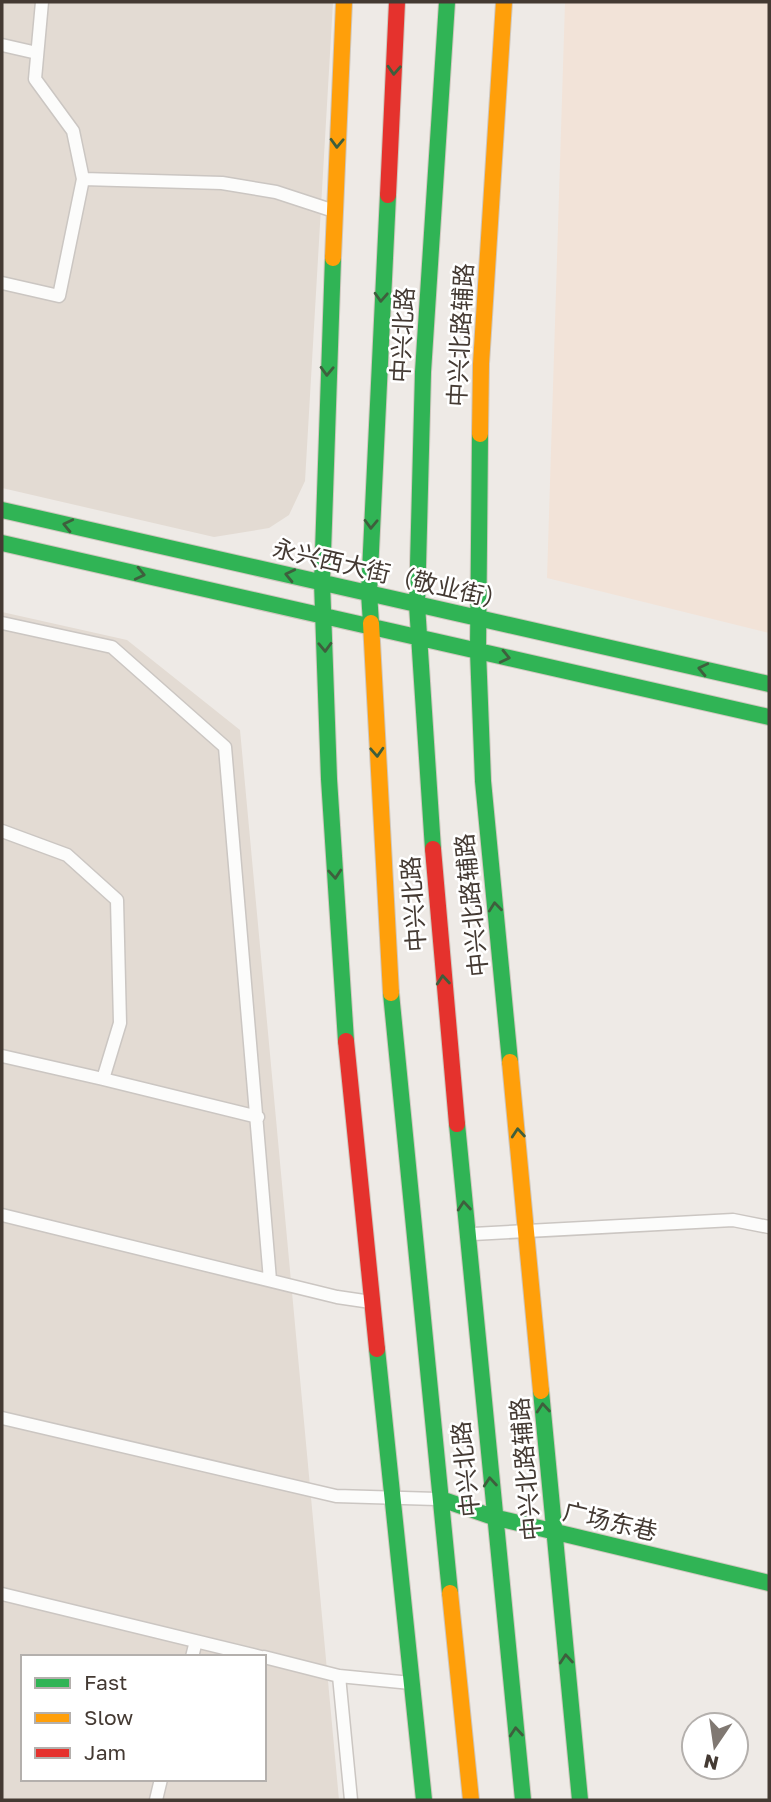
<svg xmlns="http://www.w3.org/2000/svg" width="771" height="1802" viewBox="0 0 771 1802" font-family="'Golos Text','Noto Sans SC',sans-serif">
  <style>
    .residential { fill: #e3dbd3; fill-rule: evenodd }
    .commercial { fill: #f2e3d8 }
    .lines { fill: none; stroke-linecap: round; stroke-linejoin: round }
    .lane-casing { stroke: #cbc6c2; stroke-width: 15 }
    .fast-casing { stroke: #cfc7be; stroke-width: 18 }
    .slow-casing { stroke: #cfc7be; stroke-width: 18 }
    .jam-casing { stroke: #cfc7be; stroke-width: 18 }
    .lane { stroke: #fcfcfb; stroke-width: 12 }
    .fast { stroke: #30b455; stroke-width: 16 }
    .slow { stroke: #ff9f0a; stroke-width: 16 }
    .jam { stroke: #e5322d; stroke-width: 16 }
    .oneway { stroke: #3e5f3d }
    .labels { text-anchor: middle; stroke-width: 5; stroke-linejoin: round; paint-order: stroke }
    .street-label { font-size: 24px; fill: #443a33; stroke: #fff }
  </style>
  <rect width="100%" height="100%" fill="#eeeae6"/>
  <path class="residential" d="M2 2H333L305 481 289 515 269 528 214 537 2 488Z
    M2 612 127 640 240 730 339 1800H2ZM23 1657H264V1779H23Z"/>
  <path class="commercial" d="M565 2H769V633L547 578Z"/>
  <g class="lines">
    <defs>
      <path id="lane" d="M2 45 37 53
        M83 179 222 183 276 192 331 210
        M2 283 59 296 83 179 73 131 35 79 42 2
        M2 623 112 647 225 747 270 1280
        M2 831 67 855 117 900 120 1023 103 1079 2 1056
        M103 1079 258 1117
        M2 1215 337 1297 371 1302
        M473 1234 733 1220 769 1227
        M2 1418 336 1496 437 1499
        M2 1594 261 1657
        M192 1657 196 1641
        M264 1657 339 1676 411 1683
        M339 1676 351 1800
        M156 1800 161 1779"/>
      <path id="fast" d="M333 258 322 582 329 779 346 1041
        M480 434 478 651 483 781 510 1062
        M2 510 769 684
        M2 543 769 717
        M371 623 369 593 388 195
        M433 849 417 605 423 372 447 2
        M391 993 450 1593
        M457 1124 523 1800
        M377 1349 424 1800
        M541 1391 580 1800
        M441 1499 493 1517 769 1583"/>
      <path id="slow" d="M333 258 344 2
        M480 434 481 364 504 2
        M371 623 391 993
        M510 1062 541 1391
        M450 1593 471 1800"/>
      <path id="jam" d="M388 195 397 2
        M433 849 457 1124
        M346 1041 377 1349"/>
    </defs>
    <use href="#lane" class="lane-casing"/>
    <use href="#fast" class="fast-casing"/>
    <use href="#slow" class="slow-casing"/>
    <use href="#jam" class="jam-casing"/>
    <use href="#lane" class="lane"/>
    <use href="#fast" class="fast"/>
    <use href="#slow" class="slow"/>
    <use href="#jam" class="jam"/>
  </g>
  <defs><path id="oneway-chevron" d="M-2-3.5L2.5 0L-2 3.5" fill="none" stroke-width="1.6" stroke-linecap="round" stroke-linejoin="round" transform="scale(1.75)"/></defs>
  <g class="oneway">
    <use href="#oneway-chevron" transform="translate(394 70) rotate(93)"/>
    <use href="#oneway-chevron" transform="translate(337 143) rotate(92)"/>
    <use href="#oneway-chevron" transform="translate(381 297) rotate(93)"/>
    <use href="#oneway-chevron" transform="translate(327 371) rotate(92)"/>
    <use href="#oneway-chevron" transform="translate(371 524) rotate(92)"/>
    <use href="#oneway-chevron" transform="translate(68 525) rotate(-167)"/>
    <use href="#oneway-chevron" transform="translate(140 574) rotate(13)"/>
    <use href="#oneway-chevron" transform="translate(290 575) rotate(-167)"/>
    <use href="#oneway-chevron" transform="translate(325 647) rotate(88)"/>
    <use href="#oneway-chevron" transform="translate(505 657) rotate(13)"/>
    <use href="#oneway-chevron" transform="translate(703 669) rotate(-167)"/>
    <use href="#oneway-chevron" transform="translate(377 752) rotate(87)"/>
    <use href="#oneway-chevron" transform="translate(335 874) rotate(86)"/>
    <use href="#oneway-chevron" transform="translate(495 907) rotate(-96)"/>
    <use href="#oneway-chevron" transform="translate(443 980) rotate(-95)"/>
    <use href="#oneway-chevron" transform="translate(518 1133) rotate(-95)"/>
    <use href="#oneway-chevron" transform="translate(464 1206) rotate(-95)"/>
    <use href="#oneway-chevron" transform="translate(543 1408) rotate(-95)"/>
    <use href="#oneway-chevron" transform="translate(490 1482) rotate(-95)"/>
    <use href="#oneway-chevron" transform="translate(566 1659) rotate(-95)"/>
    <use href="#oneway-chevron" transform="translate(516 1732) rotate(-95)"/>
  </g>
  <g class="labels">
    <g class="street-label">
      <text transform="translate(403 335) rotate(-87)" y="8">中兴北路</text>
      <text transform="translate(461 335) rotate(-87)" y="8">中兴北路辅路</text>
      <text transform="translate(390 575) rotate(13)" y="8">永兴西大街（敬业街）</text>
      <text transform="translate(414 904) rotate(-94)" y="8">中兴北路</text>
      <text transform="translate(472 905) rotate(-96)" y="8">中兴北路辅路</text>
      <text transform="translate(466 1469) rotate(-96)" y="8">中兴北路</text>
      <text transform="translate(526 1469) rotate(-95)" y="8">中兴北路辅路</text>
      <text transform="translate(610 1522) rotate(13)" y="8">广场东巷</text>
    </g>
  </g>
  <rect width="771" height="1802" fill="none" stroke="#443a33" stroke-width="7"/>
  <rect x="21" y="1655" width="245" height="126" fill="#ffffff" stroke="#b4b0ad" stroke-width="2"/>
  <rect x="35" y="1678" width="35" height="10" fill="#30b455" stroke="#b4b0ad" stroke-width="2"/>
  <text x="84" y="1690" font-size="21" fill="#443a33">Fast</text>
  <rect x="35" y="1713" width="35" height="10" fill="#ff9f0a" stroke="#b4b0ad" stroke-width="2"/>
  <text x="84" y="1725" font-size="21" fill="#443a33">Slow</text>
  <rect x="35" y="1748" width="35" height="10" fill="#e5322d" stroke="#b4b0ad" stroke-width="2"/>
  <text x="84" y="1760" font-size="21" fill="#443a33">Jam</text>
  <g transform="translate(715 1746) rotate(193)"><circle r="33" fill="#ffffff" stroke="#b4b0ad" stroke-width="2"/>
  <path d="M0-5L12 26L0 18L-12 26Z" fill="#807872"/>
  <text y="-10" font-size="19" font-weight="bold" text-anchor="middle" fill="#443a33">N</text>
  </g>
</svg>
